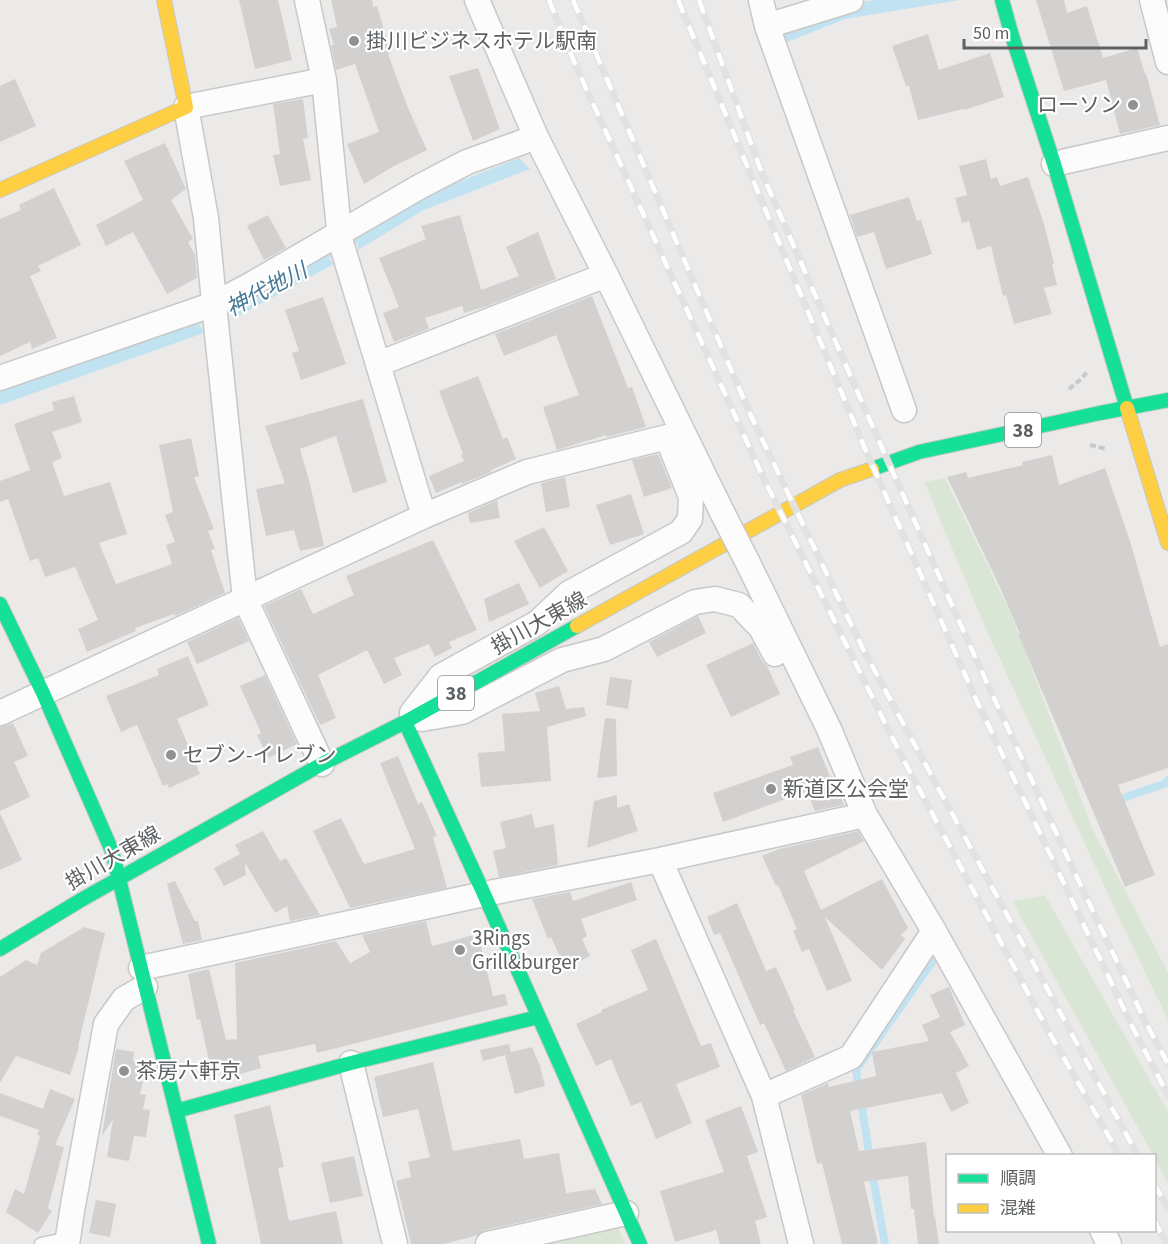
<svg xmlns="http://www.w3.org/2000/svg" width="1168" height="1244" viewBox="0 0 1168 1244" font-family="'Source Sans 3','Noto Sans JP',sans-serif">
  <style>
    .green { fill: #d9e6d5 }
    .water { fill: #c1e3f1 }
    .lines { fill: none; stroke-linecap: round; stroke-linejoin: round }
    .stream { stroke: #c1e3f1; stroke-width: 8 }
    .building { fill: #d3d1d0 }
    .lane-casing { stroke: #c9c8c7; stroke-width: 15 }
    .street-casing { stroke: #c9c8c7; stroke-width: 27 }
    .fast-casing { stroke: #c6c7c7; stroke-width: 16 }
    .slow-casing { stroke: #c6c7c7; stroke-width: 16 }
    .path { stroke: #c7cac9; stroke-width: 4; stroke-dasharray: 6 3; stroke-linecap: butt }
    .lane { stroke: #fcfcfc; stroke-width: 12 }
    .street { stroke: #fcfcfc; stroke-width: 24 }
    .fast { stroke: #16e098; stroke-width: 14 }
    .slow { stroke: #ffcf43; stroke-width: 14 }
    .rail-casing { stroke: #e3e2e2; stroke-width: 7 }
    .rail { stroke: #fff; stroke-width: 4.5; stroke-dasharray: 14; stroke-linecap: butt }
    .street-bridge-casing { stroke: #c9c8c7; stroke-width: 27; stroke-linecap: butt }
    .street-bridge { stroke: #fcfcfc; stroke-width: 24 }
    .poi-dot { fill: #8f9192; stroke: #fff; stroke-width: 2 }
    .labels { text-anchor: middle; stroke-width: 4.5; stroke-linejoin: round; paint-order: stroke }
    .shield { fill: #fff; stroke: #8e9092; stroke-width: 1.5 }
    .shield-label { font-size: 20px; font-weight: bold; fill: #5d6164 }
    .poi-label { font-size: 21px; fill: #5d6164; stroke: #fff; text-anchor: start }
    .street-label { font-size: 21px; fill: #5d6164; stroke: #fff }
    .water-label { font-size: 22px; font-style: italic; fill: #477895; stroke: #fff }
  </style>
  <rect width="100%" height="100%" fill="#eceae8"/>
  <path class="green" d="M945 478 1011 614 1092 828 1168 972V1020L1120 920 986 629 924 482Z
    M1045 895 1168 1112V1183L1155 1159 1154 1156 1153 1155 1012 901Z
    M608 1226 619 1230 625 1244H531Z"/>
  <path class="water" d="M873 0H960L845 19 785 43 780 30 848 5Z
    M519 158 530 169 424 210 358 250 356 232 417 198Z
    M322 251 334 264 233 319V301Z
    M197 319 204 333 0 405V388Z"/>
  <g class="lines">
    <path class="stream" d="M317 260 365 234
      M1114 801 1164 784 1168 780
      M859 1089 856 1070 940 951
      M861 1101 870 1160
      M872 1172 885 1244"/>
  </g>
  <path class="building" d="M239 0H278L292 60 255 69Z
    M331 0H372L373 7 377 6 391 53 388 54 408 108 427 150 394 166 364 184 347 144 379 132 355 64 336 70 331 45H334L329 29 337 27Z
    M1036 0H1064L1067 13 1087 6 1103 58 1137 48 1145 74 1146 73 1160 125 1120 134 1106 80 1064 91Z
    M928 34 939 70 990 53 1004 97 964 110 963 109 918 120 909 86H906L892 46Z
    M478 68 500 129 473 141 449 76Z
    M15 79 36 126 0 142V86Z
    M303 99 308 138 303 139 311 180 280 186 273 155 280 154 273 104Z
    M165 143 186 189 171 200 193 239 188 242 195 255 197 278 167 294 133 232 106 246 96 225 143 200 124 161Z
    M986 159 991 179 997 177 1000 186 1028 177 1044 224 1054 263 1052 264 1057 285 1044 288 1052 314 1014 324 1006 295 1003 296 991 246 977 250 969 221 962 223 955 198 967 195 959 166Z
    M54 188 81 245 38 266 41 271 30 276 57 338 32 349 30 342 0 356V219L21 210 19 205Z
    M909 197 917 221 921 220 932 254 886 269 874 232 857 237 850 215Z
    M268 215 286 248 264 260 247 226Z
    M460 215 481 290 519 276 506 247 538 232 556 279 485 307 464 313 462 306 425 318 429 329 394 342 383 313 399 307 379 258 426 239 421 226Z
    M592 296 628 388 632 387 646 427 607 437 606 435 557 450 543 407 579 395 556 335 504 356 495 334Z
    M323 297 346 364 301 380 292 353 299 351 285 310Z
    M478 376 503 439 507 437 516 459 491 470V472L462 484V482L436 493 429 476 464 461 461 455 463 454 439 391Z
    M74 396 82 422 52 432 62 458 52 462 64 496 110 482 127 534 99 543 116 584 172 564 166 545 175 542 165 515 173 512 159 445 191 438 199 476 194 477 214 529 208 531 215 549 211 550 225 593 175 616 174 614 135 628 136 631 87 652 78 629 98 620 75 567 45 577 38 558 30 561 8 499 0 502V481L30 470 14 424 54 410 52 402Z
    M363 399 387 482 353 493 336 436 300 449 310 484 324 546 300 551 294 530 266 536 256 489 285 483 265 426Z
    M658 454 672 488 644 497 632 460Z
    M1052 455 1059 485 1105 468 1131 544 1160 647 1168 644V768L1118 785 1155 875 1125 887 1018 634H1020L998 583 947 477 966 472 968 478 1023 465 1022 462Z
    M565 477 570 507 546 512 541 483Z
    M631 494 644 534 610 545 596 505Z
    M497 500 500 518 470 523 468 513Z
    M544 527 568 571 540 588 514 541Z
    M433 540 477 630 449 642 452 648 435 657 429 644 394 658 402 675 384 684 367 650 318 675 336 718 320 725 264 606 301 589 313 614 354 595 346 576Z
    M519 583 529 604 489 622 484 599Z
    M698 616 706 633 657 657 649 642Z
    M238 618 249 641 197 664 187 642Z
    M753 643 762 661 767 666 780 694 731 717 706 665Z
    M188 656 209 705 177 719 200 774 169 788 167 784 163 786 137 725 121 732 106 696 159 675 157 669Z
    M265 675 297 744 268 758 257 735 261 733 240 686Z
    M610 677 632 680 628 709 606 705Z
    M559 686 566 709 584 707 586 716 547 727 551 781 481 787 478 753 505 751 502 714 540 711 535 693Z
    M605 718 616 719 617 776 597 778Z
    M13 723 28 756 14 762 30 797 0 811V727Z
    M818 747 830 777 832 776 844 805 815 811 807 791 723 822 713 793 793 765 790 757Z
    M398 756 418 804 422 802 437 836 433 837 447 888 350 908 313 831 341 818 364 864 415 849 380 763Z
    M617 795V808L629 804 638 831 587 848 594 801Z
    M0 813 22 860 0 870Z
    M532 814 535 828 554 824 558 865 499 877 493 851 506 848 500 822Z
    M263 831 280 861 286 858 320 915 290 921 287 906 275 913 245 863 246 875 224 886 214 868 240 854 235 845Z
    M858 831 864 841 804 871 821 910 882 879 908 928 901 935 905 939 882 970 825 917 852 981 827 991 809 949 802 952 793 931 797 929 778 885 776 886 762 856 779 849Z
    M175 881 195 921H198L202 940 183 944 167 884Z
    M631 882 637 900 581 919 587 936 582 939 590 956 574 964 569 955 561 959 551 937 548 939 532 899 570 892 573 901Z
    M737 903 766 971 776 967 795 1010H793L815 1057 786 1071 764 1023 760 1025 720 933 714 935 707 917Z
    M426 921 432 946 478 934 493 996 505 994 508 1005 317 1053 315 1044 258 1056 261 1068 232 1076 229 1062 210 1066 200 1019 197 1020 188 974 209 969 226 1040 237 1039 235 963 336 941 350 963 370 952 362 935Z
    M84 927 105 933 78 1046 79 1047 70 1075 16 1056 0 1083V977L26 960 37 965 41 953Z
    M656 939 701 1046 711 1043 720 1067 676 1084 692 1123 656 1139 641 1102 631 1106 611 1059 596 1066 576 1024 602 1012 601 1010 648 990 631 950Z
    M949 987 965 1025 950 1032 969 1066 956 1073 969 1103 951 1112 942 1093 850 1111 859 1151 926 1142 934 1217H935L939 1244H918L914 1209H911L908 1176 864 1182 878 1244H842L822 1163 817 1164 801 1095 828 1083 829 1087 876 1076 872 1052 929 1041 922 1025 940 1017 930 995Z
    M509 1044 511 1052 532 1047 540 1066 545 1086 515 1094 505 1055 483 1061 480 1050Z
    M116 1049 134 1052 133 1061 139 1064 137 1079 143 1082 140 1094 146 1095 143 1109 150 1110 146 1137 134 1136 129 1161 107 1157 113 1119 102 1136Z
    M433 1062 453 1151 520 1139 524 1159 559 1153 566 1193 595 1189 602 1204 485 1230 478 1235 444 1244H411L396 1181 411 1177 408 1162 430 1157 418 1109 383 1117 374 1077Z
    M50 1089 75 1099 55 1145 64 1147 48 1208 52 1211 38 1233 6 1212 15 1189 24 1194 40 1136 37 1135 39 1130 0 1116V1093L43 1109Z
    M270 1105 284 1167 278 1168 289 1221 336 1211 343 1244H261L234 1115Z
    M741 1106 758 1152 747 1156 767 1217 755 1221 761 1244H720L716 1230 675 1242 660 1191 724 1172 705 1120Z
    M354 1156 363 1196 330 1203 321 1163Z
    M96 1200 116 1204 110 1237 89 1233Z"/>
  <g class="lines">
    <defs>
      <path id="lane" d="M41 1244 69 1238"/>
      <path id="street" d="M307 0 324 80 340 239 424 516
        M477 0 536 137 606 275 723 514
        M761 0 767 26 904 410
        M1152 0 1168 62
        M767 26 851 0
        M1054 164 1168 138
        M378 364 606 275
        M0 378 214 304 252 284 419 187 467 162 536 137
        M748 563 829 729 865 815 934 931 1060 1156
        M0 713 424 516 527 472 683 433
        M412 713 441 676 537 623 569 593 681 532 690 519 691 497 667 437
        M422 719 462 712 562 660 604 649 695 602 715 599 739 605 761 628 775 654
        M322 764 245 599 217 334 206 218 186 107 324 80
        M660 860 764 1096 801 1244
        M141 968 484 894 660 860 865 815
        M351 1063 395 1244
        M764 1096 851 1057 934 931
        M1102 1230 1109 1244
        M67 1244 73 1205 106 1024 124 999 145 987
        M488 1244 626 1213"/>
      <path id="fast" d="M1002 0 1012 36 1054 164 1127 408
        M872 469 919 452 1100 413 1168 400
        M0 604 43 693 112 851 209 1244
        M405 722 484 894 640 1244
        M0 949 81 900 322 764 405 722 577 626
        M176 1111 351 1063 538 1017"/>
      <path id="slow" d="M0 190 186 107 164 0
        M1127 408 1168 543
        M577 626 840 480 872 469"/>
    </defs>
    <use href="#lane" class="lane-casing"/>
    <use href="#street" class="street-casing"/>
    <use href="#fast" class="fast-casing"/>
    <use href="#slow" class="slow-casing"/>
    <path class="path" d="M1069 389 1080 380 1088 371
      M1090 445 1107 449"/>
    <use href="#lane" class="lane"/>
    <use href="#street" class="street"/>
    <use href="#fast" class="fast"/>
    <use href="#slow" class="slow"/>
    <defs>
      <path id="rail" d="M549 0 575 64 762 475 900 753 1045 1025 1120 1156
        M573 0 751 416 809 537 863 649 916 747 1138 1156
        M678 0 863 444 974 695 1132 1026 1168 1095
        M699 0 761 171 879 441 976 659 1066 854 1145 1021 1168 1064
        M1154 1184 1168 1207
        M1154 1220 1167 1244"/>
    </defs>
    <use href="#rail" class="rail-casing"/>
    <use href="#rail" class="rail"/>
    <defs>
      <path id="street-bridge" d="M723 514 748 563"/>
    </defs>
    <use href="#street-bridge" class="street-bridge-casing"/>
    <use href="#street-bridge" class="street-bridge"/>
  </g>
  <g class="poi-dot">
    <circle cx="354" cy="41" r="6"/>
    <circle cx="1133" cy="105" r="6"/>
    <circle cx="171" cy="755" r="6"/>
    <circle cx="771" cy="789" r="6"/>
    <circle cx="460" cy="950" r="6"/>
    <circle cx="124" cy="1071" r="6"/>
  </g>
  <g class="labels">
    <g class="shield">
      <rect x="1005" y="413" width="36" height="34" rx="4.5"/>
      <rect x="438" y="676" width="36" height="34" rx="4.5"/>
    </g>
    <g class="shield-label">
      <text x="1023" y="437">38</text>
      <text x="456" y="700">38</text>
    </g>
    <g class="poi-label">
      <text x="366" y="48">掛川ビジネスホテル駅南</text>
      <text x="1121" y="112" text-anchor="end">ローソン</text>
      <text x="183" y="762">セブン-イレブン</text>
      <text x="783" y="796">新道区公会堂</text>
      <text x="472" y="945">3Rings<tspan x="472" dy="24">Grill&amp;burger</tspan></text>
      <text x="136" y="1078">茶房六軒京</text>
    </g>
    <g class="street-label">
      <text transform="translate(539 623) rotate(-29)" y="7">掛川大東線</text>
      <text transform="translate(113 858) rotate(-30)" y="7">掛川大東線</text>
    </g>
    <g class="water-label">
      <text transform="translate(266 289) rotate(-28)" y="8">神代地川</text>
    </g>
  </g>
  <rect x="946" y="1154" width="210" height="78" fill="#ffffff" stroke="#bec0c1" stroke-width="1.5"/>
  <rect x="958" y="1174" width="30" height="9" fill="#16e098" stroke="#bec0c1" stroke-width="1.5"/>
  <text x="1000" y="1184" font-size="18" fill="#5d6164">順調</text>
  <rect x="958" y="1204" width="30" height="9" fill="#ffcf43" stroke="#bec0c1" stroke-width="1.5"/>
  <text x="1000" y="1214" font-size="18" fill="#5d6164">混雑</text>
  <path d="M964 39v9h182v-9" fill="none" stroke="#5d6164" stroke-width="3"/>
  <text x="973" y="39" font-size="18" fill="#5d6164" stroke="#ffffff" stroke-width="4.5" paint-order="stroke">50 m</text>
</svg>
